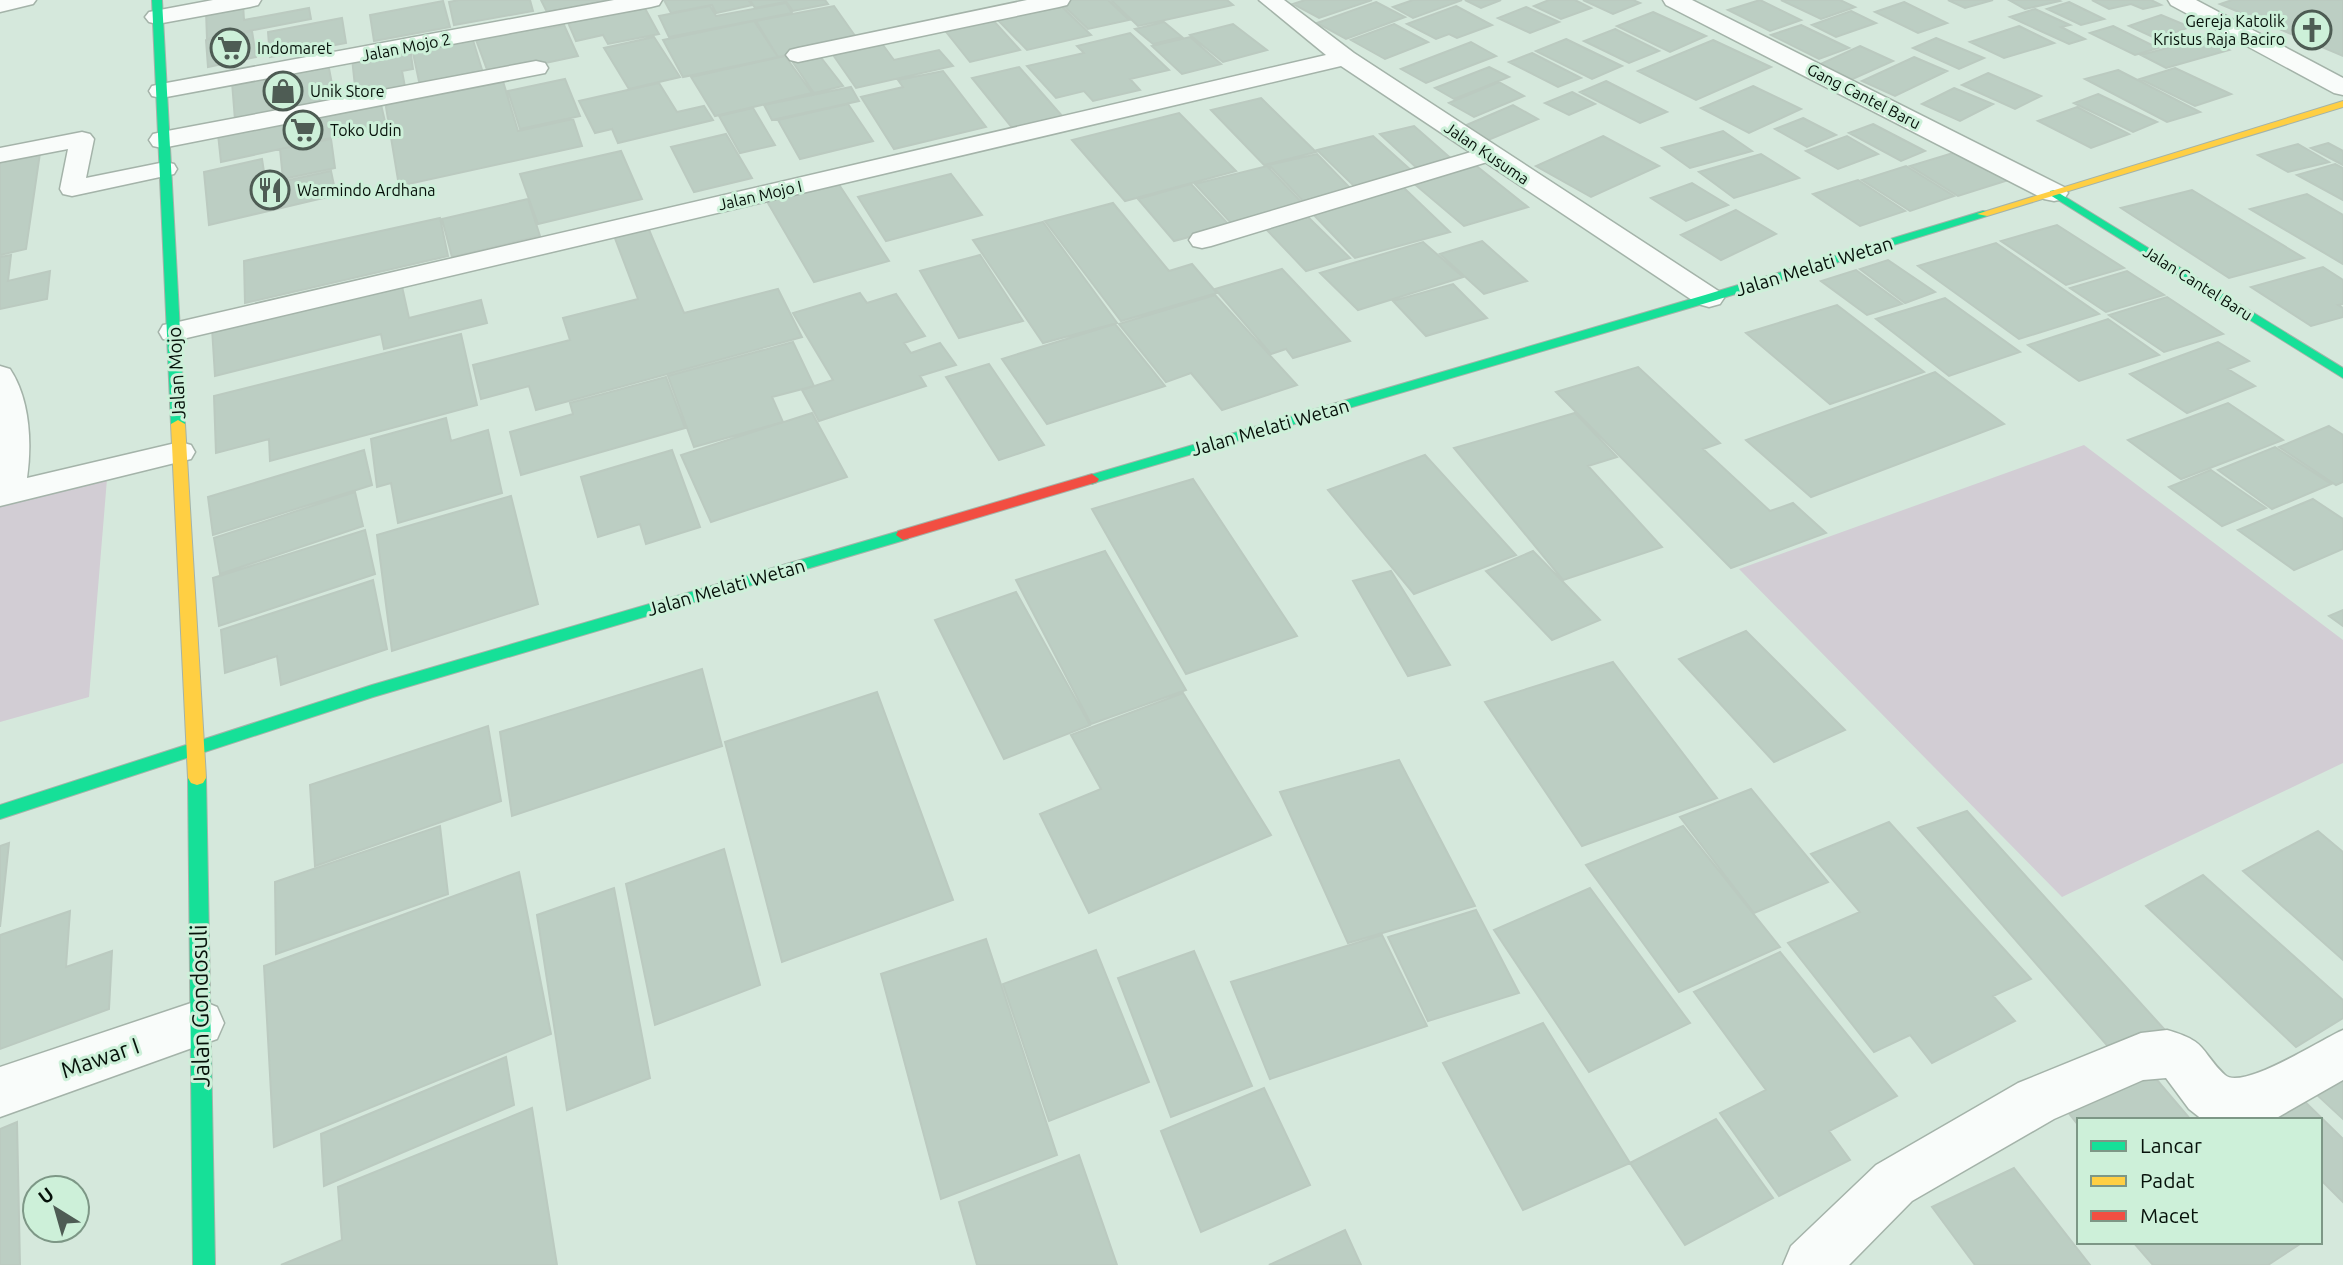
<svg xmlns="http://www.w3.org/2000/svg" width="2343" height="1265" viewBox="0 0 2343 1265" font-family="Ubuntu,sans-serif">
  <style>
    .green { fill: #d2cdd4 }
    .building { fill: #bccec3; stroke: #bbcac0; stroke-width: 2 }
    .lines { fill: none; stroke-linecap: round; stroke-linejoin: round }
    .lane-casing { stroke: #a4b3a9; stroke-width: 3 }
    .street-casing { stroke: #a4b3a9; stroke-width: 3 }
    .fast-casing { stroke: #a4b3a9; stroke-width: 2 }
    .slow-casing { stroke: #a4b3a9; stroke-width: 2 }
    .jam-casing { stroke: #a4b3a9; stroke-width: 2 }
    .lane { fill: #f9fcfa; fill-rule: evenodd }
    .street { fill: #f9fcfa; fill-rule: evenodd }
    .fast { fill: #16e098; fill-rule: evenodd }
    .slow { fill: #ffcf43; fill-rule: evenodd }
    .jam { fill: #f24e42; fill-rule: evenodd }
    .labels { text-anchor: middle; stroke-width: 6; stroke-linejoin: round; paint-order: stroke }
    .far-poi-label { font-size: 16px; fill: #06110a; stroke: #cdf0d9; text-anchor: start }
    .far-street-label { font-size: 16px; fill: #06110a; stroke: #cdf0d9 }
    .street-label { font-size: 19px; fill: #06110a; stroke: #cdf0d9 }
    .near-street-label { font-size: 23px; fill: #06110a; stroke: #cdf0d9 }
  </style>
  <rect width="100%" height="100%" fill="#d5e8dc"/>
  <path class="green" d="M2084 445 2343 640V763L2062 897 1739 569Z
    M107 479 89 697 0 722V506Z"/>
  <path class="building" d="M459 0H530L533 11 454 25 449 2Z
    M541 0H608L547 12Z
    M664 0H748L752 5 716 13 712 5 671 13Z
    M750 0H784L785 2 755 8Z
    M785 0H825L828 4 793 11Z
    M1069 0H1108L1129 20 1088 29 1060 2Z
    M1111 0H1227L1233 5 1138 26Z
    M1305 0H1372L1319 18 1293 4Z
    M1413 0H1462L1413 18 1393 7Z
    M1465 0H1501L1481 8Z
    M1549 0H1575L1591 8 1561 19 1534 6Z
    M1583 0H1633L1640 3 1613 14Z
    M1760 0 1801 20 1770 31 1728 10Z
    M1781 0H1840L1855 7 1821 19Z
    M1948 0H1993L1965 8Z
    M2009 0H2058L2060 1 2025 9Z
    M2092 0H2151L2161 5 2143 9 2131 4 2109 9Z
    M2232 0H2343V56L2220 4Z
    M443 1 450 27 374 41 370 15Z
    M1376 2 1405 17 1346 39 1317 23Z
    M1904 2 1947 23 1918 33 1875 12Z
    M2069 2 2104 19 2081 25 2047 9Z
    M642 3 659 34 608 44 603 35 576 41 566 18Z
    M786 3 792 13 669 37 659 16 710 6 716 16Z
    M1058 3 1091 35 1027 50 995 17Z
    M243 4 244 20 309 8 311 19 207 39 206 11Z
    M834 6 858 40 778 57 756 21Z
    M1456 6 1492 25 1457 38 1449 34 1436 39 1407 24Z
    M1526 7 1559 22 1530 33 1498 18Z
    M2035 9 2070 25 2061 27 2085 39 2069 44 2010 17Z
    M1851 11 1876 23 1836 37 1812 25Z
    M1653 12 1706 36 1670 52 1617 26Z
    M2161 15 2190 27 2157 39 2129 26Z
    M342 18 346 43 270 57 268 32Z
    M991 18 1020 50 970 62 943 28Z
    M754 21 778 57 683 77 663 40Z
    M1164 22 1182 37 1153 44 1135 29Z
    M543 24 545 29 564 25 578 56 489 75 475 37Z
    M1233 24 1267 50 1223 62 1190 35Z
    M1394 24 1428 42 1385 59 1351 40Z
    M1801 25 1849 48 1819 59 1771 35Z
    M2019 26 2054 43 2004 58 1970 42Z
    M2113 26 2158 48 2135 55 2090 33Z
    M1615 29 1659 51 1629 63 1584 41Z
    M252 31 256 57 208 67 206 40Z
    M1130 33 1169 70 1130 79 1140 90 1093 101 1084 91 1056 98 1027 66 1084 53 1077 46Z
    M472 37 483 73 420 86 412 48Z
    M654 37 680 77 629 89 604 48Z
    M1190 37 1221 64 1182 74 1152 46Z
    M1936 38 1984 58 1959 69 1913 48Z
    M2204 38 2229 50 2166 68 2141 55Z
    M1566 39 1622 66 1592 79 1536 51Z
    M1713 40 1771 67 1696 100 1638 71Z
    M880 41 894 60 939 50 953 66 856 88 831 52Z
    M1471 42 1496 56 1426 83 1401 69Z
    M1860 46 1893 61 1846 82 1814 67Z
    M410 48 413 69 402 71 405 87 356 96 352 58Z
    M1532 53 1581 78 1558 87 1509 62Z
    M819 55 843 86 814 93 792 61Z
    M785 56 812 93 715 116 691 77Z
    M1914 57 1947 71 1895 96 1862 81Z
    M328 63 335 100 235 120 232 82Z
    M1019 67 1063 117 1013 129 972 78Z
    M1489 67 1509 77 1454 99 1435 88Z
    M2175 68 2231 94 2195 106 2140 79Z
    M2118 70 2200 112 2167 122 2085 79Z
    M943 71 986 127 894 149 861 97 903 87 898 80Z
    M1988 73 2041 96 2015 109 1962 85Z
    M502 78 518 131 573 119 582 146 399 186 385 101Z
    M565 79 580 116 520 129 508 91Z
    M1606 81 1667 112 1640 123 1580 92Z
    M1499 82 1524 96 1474 117 1449 103Z
    M659 83 677 112 704 106 713 120 618 143 612 129 595 133 579 101Z
    M1753 86 1801 109 1749 133 1701 108Z
    M851 87 859 101 772 120 764 105Z
    M1954 88 1993 104 1960 121 1922 104Z
    M1572 92 1595 104 1569 115 1545 103Z
    M2098 94 2157 122 2133 132 2074 103Z
    M1261 98 1316 152 1264 165 1211 110Z
    M380 100 386 126 221 162 218 134Z
    M848 104 873 141 800 159 778 120Z
    M1513 105 1538 119 1486 141 1462 127Z
    M2077 107 2129 134 2091 148 2038 121Z
    M753 108 775 145 740 153 719 116Z
    M1179 113 1236 171 1125 201 1072 140Z
    M1803 118 1836 135 1807 147 1775 129Z
    M1873 124 1925 151 1901 161 1849 133Z
    M1414 126 1455 162 1420 171 1380 134Z
    M1723 131 1752 151 1690 168 1662 148Z
    M726 134 752 178 694 192 671 147Z
    M1373 136 1413 172 1355 187 1317 150Z
    M1603 136 1659 166 1591 197 1536 166Z
    M1847 136 1878 154 1838 169 1806 151Z
    M331 139 335 168 283 179 280 149Z
    M2328 143 2343 151V165L2311 148Z
    M2298 144 2329 162 2288 172 2258 155Z
    M1966 149 2015 178 1958 196 1910 166Z
    M621 151 642 199 538 224 520 174Z
    M40 153 26 249 0 255V161Z
    M1317 154 1351 189 1303 201 1269 165Z
    M1761 154 1799 178 1734 198 1699 172Z
    M262 159 266 185 331 171 336 195 209 225 204 172Z
    M1474 164 1528 207 1464 226 1412 182Z
    M2335 164 2343 168V200L2297 175Z
    M1267 166 1303 204 1231 223 1195 184Z
    M1906 166 1954 196 1910 211 1862 180Z
    M951 174 982 215 886 241 858 197Z
    M836 180 889 261 814 282 765 198Z
    M1858 180 1905 211 1860 226 1813 194Z
    M1692 183 1728 205 1686 221 1651 198Z
    M1191 184 1230 226 1174 241 1138 199Z
    M1403 187 1450 232 1355 258 1310 211Z
    M2192 190 2304 258 2229 278 2121 208Z
    M2307 194 2343 215V264L2250 209Z
    M528 199 540 236 452 257 442 219Z
    M1113 203 1169 271 1192 264 1217 293 1121 321 1045 221Z
    M1736 210 1776 234 1721 260 1681 235Z
    M1308 217 1350 258 1306 271 1266 229Z
    M440 218 448 256 245 303 244 261Z
    M1043 222 1117 323 1043 343 973 240Z
    M647 225 684 313 778 289 802 337 536 410 529 386 481 399 473 365 570 340 563 318 638 299 613 233Z
    M2057 225 2124 268 2066 285 2001 241Z
    M1482 241 1527 281 1484 294 1440 254Z
    M1423 242 1463 277 1358 310 1320 273Z
    M1996 243 2099 314 2019 339 1918 266Z
    M11 255 8 281 50 271 47 299 0 309V257Z
    M980 255 1023 321 959 338 920 271Z
    M1888 260 1935 292 1905 303 1860 269Z
    M2323 267 2343 280V304L2338 305 2343 308V317L2311 326 2251 287Z
    M1282 269 1350 341 1293 358 1286 349 1271 354 1215 289Z
    M1856 270 1902 304 1867 315 1821 281Z
    M2127 271 2164 295 2106 312 2070 288Z
    M401 282 409 318 481 300 487 323 384 349 381 334 215 376 212 328Z
    M1453 284 1487 318 1426 336 1393 301Z
    M860 293 867 303 896 294 925 336 904 343 911 353 940 343 956 365 920 376 926 386 819 421 802 390 833 380 793 313Z
    M1215 295 1297 385 1222 410 1191 373 1166 382 1119 324Z
    M2167 297 2223 334 2164 352 2109 315Z
    M1945 298 2020 352 1949 376 1876 319Z
    M1837 305 1924 372 1830 404 1746 333Z
    M2108 319 2159 355 2079 381 2028 345Z
    M1115 324 1165 386 1047 424 1002 359Z
    M461 334 477 405 270 461 269 439 216 453 214 396Z
    M793 342 814 386 772 397 783 422 694 447 668 376Z
    M2218 342 2249 361 2228 369 2255 386 2187 413 2130 374Z
    M989 364 1044 445 999 460 946 377Z
    M1638 367 1720 443 1703 449 1770 511 1793 503 1826 533 1731 568 1556 392Z
    M1935 372 2004 424 1811 497 1746 440Z
    M666 377 685 428 521 475 510 432 573 414 570 403Z
    M2228 403 2283 440 2181 479 2128 440Z
    M812 413 847 477 711 522 681 455Z
    M1575 413 1617 457 1588 466 1662 547 1563 580 1454 448Z
    M446 418 451 441 488 430 502 493 398 523 391 483 377 487 371 439Z
    M2329 426 2343 435V482L2336 485 2279 447Z
    M2275 447 2331 484 2272 509 2218 470Z
    M364 450 372 485 213 535 208 497Z
    M672 450 700 527 646 544 640 524 598 537 581 477Z
    M1425 455 1516 555 1414 594 1328 490Z
    M2211 470 2266 508 2222 526 2169 487Z
    M1193 479 1297 636 1186 674 1092 509Z
    M355 492 363 526 220 574 214 538Z
    M511 496 538 604 392 651 377 535Z
    M2313 499 2343 519V549L2294 570 2238 530Z
    M365 530 375 574 219 626 213 578Z
    M1105 551 1186 690 1091 724 1016 580Z
    M1533 551 1600 620 1552 640 1486 571Z
    M1391 571 1450 665 1408 676 1353 581Z
    M373 580 387 649 281 685 277 656 225 673 221 630Z
    M1016 592 1090 725 1004 759 935 620Z
    M2343 610V626L2329 616Z
    M1746 631 1845 730 1774 762 1679 659Z
    M1613 662 1717 798 1582 846 1485 702Z
    M702 669 722 746 512 816 500 732Z
    M877 692 953 900 782 962 725 742Z
    M1183 693 1271 835 1089 913 1040 814 1101 789 1071 735Z
    M488 726 501 801 315 866 310 785Z
    M1399 760 1475 906 1348 943 1280 792Z
    M1751 789 1828 882 1754 913 1680 817Z
    M1967 811 2164 1029 2112 1051 1918 828Z
    M1889 822 2031 979 1993 996 2015 1021 1932 1063 1910 1035 1874 1052 1788 943 1860 912 1811 854Z
    M440 826 448 894 276 954 275 882Z
    M1683 826 1780 947 1679 992 1586 865Z
    M2318 831 2343 852V960L2243 871Z
    M9 843 0 927V846Z
    M724 849 760 985 655 1025 626 884Z
    M519 872 551 1034 274 1147 264 966Z
    M2203 875 2343 1000V1018L2296 1047 2146 906Z
    M614 888 650 1078 567 1110 537 915Z
    M1590 888 1690 1023 1589 1072 1494 930Z
    M1476 910 1519 993 1428 1021 1388 937Z
    M70 911 66 967 112 951 109 1009 0 1049V935Z
    M1382 935 1427 1026 1270 1079 1231 982Z
    M986 939 1057 1155 941 1199 881 974Z
    M1096 950 1149 1082 1049 1121 1003 984Z
    M1194 951 1252 1086 1171 1117 1118 978Z
    M1780 952 1897 1096 1829 1131 1850 1160 1779 1196 1720 1113 1766 1090 1694 992Z
    M1543 1023 1630 1163 1523 1210 1443 1063Z
    M506 1057 514 1105 324 1186 321 1134Z
    M2151 1073 2191 1120H2079V1126L2068 1112Z
    M2343 1077V1119L2316 1094Z
    M1264 1088 1310 1185 1201 1232 1161 1131Z
    M2298 1095 2343 1139V1202L2320 1179V1120H2262Z
    M532 1108 557 1265H281L342 1240 338 1187Z
    M1716 1119 1773 1198 1685 1245 1630 1163Z
    M17 1122 20 1265H0V1129Z
    M1079 1155 1117 1265H977L959 1202Z
    M2014 1168 2090 1265H1975L1932 1207Z
    M1345 1230 1361 1265H1269Z
    M2133 1242H2303L2268 1265H2153Z"/>
  <g class="lines">
    <defs>
      <path id="lane" d="M0 0H36L33 4 0 12Z
        M82 132 90 134 94 139 86 178 165 162 174 164 177 169 174 174 72 196 63 194 60 189 68 149 0 162V148Z
        M1488 147 1497 149 1500 154 1497 159 1211 246 1202 248 1193 246 1189 240 1193 234Z
        M0 366 10 369C30 399 32 443 27 478L180 442 191 445 195 452 191 459 0 506Z"/>
      <path id="street" d="M213 0H261L258 5 250 7 157 24 149 22 145 17 149 12Z
        M614 0H662L659 5 651 7 161 98 152 96 149 91 152 86 161 84Z
        M1027 0H1070L1067 5 1059 7 798 62 790 60 786 55 790 50 798 48Z
        M1259 0H1284L1354 53 1720 292 1724 298 1720 304 1709 307 1698 304 1341 66 174 341 163 339 159 332 163 325 174 323 1326 55Z
        M1663 0H1692L2064 187 2068 193 2064 199 2054 201 2044 199 1666 5Z
        M2168 0H2196L2343 78V95L2334 93 2171 5Z
        M536 61 545 63 548 68 545 73 162 148 153 146 149 140 153 134 162 132Z
        M200 1000 217 1007 224 1023 217 1039 0 1117V1067Z
        M2167 1030C2209 1042 2199 1050 2225 1075 2242 1091 2322 1039 2343 1030V1080L2273 1120H2203L2189 1109 2166 1078 2143 1080 2054 1119 1912 1201 1849 1265H1783L1791 1246 1876 1165 2018 1083 2141 1033Z"/>
      <path id="fast" d="M152 0H162L185 424 178 428 171 424Z
        M2054 190 2343 368V378L2050 195V191Z
        M1983 211 1987 212V216L1713 301 1097 482 1092 484 1085 479 1087 476 1705 295Z
        M903 530 910 535 908 539 373 697 0 819V805L372 685Z
        M197 771 203 773 206 778 215 1265H193L188 778 191 773Z"/>
      <path id="slow" d="M2343 101V107L1987 216 1977 214Z
        M178 420 185 424 206 778 203 783 197 785 191 783 188 778 171 424Z"/>
      <path id="jam" d="M1092 474 1099 479 1097 482 903 540 896 535 898 531Z"/>
    </defs>
    <use href="#lane" class="lane-casing"/>
    <use href="#street" class="street-casing"/>
    <use href="#fast" class="fast-casing"/>
    <use href="#slow" class="slow-casing"/>
    <use href="#jam" class="jam-casing"/>
    <use href="#lane" class="lane"/>
    <use href="#street" class="street"/>
    <use href="#fast" class="fast"/>
    <use href="#slow" class="slow"/>
    <use href="#jam" class="jam"/>
  </g>
  <defs>
    <symbol id="church-ring" viewBox="-11 -11 22 22"><circle r="9.5" fill="#cdf0d9" stroke="#4e5c54" stroke-width="1.5"/><path d="M-1.2-6h2.4v3.5h3.3v2.4h-3.3V6h-2.4V-.1h-3.3v-2.4h3.3Z" fill="#4e5c54"/></symbol>
    <symbol id="supermarket-ring" viewBox="-11 -11 22 22"><circle r="9.5" fill="#cdf0d9" stroke="#4e5c54" stroke-width="1.5"/><path d="M-6-5.5h2.5l.6 2H6L4.5 2H-2.5L-4.4-4H-6ZM-1.5 3.2a1.3 1.3 0 1 0 .1 0ZM3 3.2a1.3 1.3 0 1 0 .1 0Z" fill="#4e5c54"/></symbol>
    <symbol id="shop-ring" viewBox="-11 -11 22 22"><circle r="9.5" fill="#cdf0d9" stroke="#4e5c54" stroke-width="1.5"/><path d="M-5-2.5h2.3a2.7 3.5 0 0 1 5.4 0H5L5.5 6h-11ZM-1.5-2.5h3a1.5 2.3 0 0 0-3 0Z" fill="#4e5c54"/></symbol>
    <symbol id="restaurant-ring" viewBox="-11 -11 22 22"><circle r="9.5" fill="#cdf0d9" stroke="#4e5c54" stroke-width="1.5"/><path d="M-5-6h1v4h1v-4h1v4h1v-4h1v5L-1.5 .5V6h-2V.5L-5-1ZM5-6V6H3V1.5H1.5Q1.5-4 5-6Z" fill="#4e5c54"/></symbol>
  </defs>
  <g fill-rule="evenodd">
    <use href="#church-ring" x="2290" y="8" width="44" height="44"/>
    <use href="#supermarket-ring" x="208" y="26" width="44" height="44"/>
    <use href="#shop-ring" x="261" y="69" width="44" height="44"/>
    <use href="#supermarket-ring" x="281" y="108" width="44" height="44"/>
    <use href="#restaurant-ring" x="248" y="168" width="44" height="44"/>
  </g>
  <g class="labels">
    <g class="far-poi-label">
      <text x="2285" y="27" text-anchor="end">Gereja Katolik<tspan x="2285" dy="18">Kristus Raja Baciro</tspan></text>
      <text x="257" y="54">Indomaret</text>
      <text x="310" y="97">Unik Store</text>
      <text x="330" y="136">Toko Udin</text>
      <text x="297" y="196">Warmindo Ardhana</text>
    </g>
    <g class="far-street-label">
      <text transform="translate(406 47) rotate(-11)" y="6">Jalan Mojo 2</text>
      <text transform="translate(1864 96) rotate(27)" y="6">Gang Cantel Baru</text>
      <text transform="translate(1487 153) rotate(34)" y="6">Jalan Kusuma</text>
      <text transform="translate(760 195) rotate(-13)" y="6">Jalan Mojo I</text>
      <text transform="translate(2198 283) rotate(32)" y="6">Jalan Cantel Baru</text>
    </g>
    <g class="street-label">
      <text transform="translate(1814 266) rotate(-17)" y="7">Jalan Melati Wetan</text>
      <text transform="translate(176 373) rotate(-93)" y="7">Jalan Mojo</text>
      <text transform="translate(1270 427) rotate(-16)" y="7">Jalan Melati Wetan</text>
      <text transform="translate(726 587) rotate(-16)" y="7">Jalan Melati Wetan</text>
    </g>
    <g class="near-street-label">
      <text transform="translate(200 1006) rotate(-91)" y="8">Jalan Gondosuli</text>
      <text transform="translate(100 1058) rotate(-19)" y="8">Mawar I</text>
    </g>
  </g>
  <rect x="2077" y="1118" width="245" height="126" fill="#cdf0d9" stroke="#7d9786" stroke-width="2"/>
  <rect x="2091" y="1141" width="35" height="10" fill="#16e098" stroke="#7d9786" stroke-width="2"/>
  <text x="2140" y="1153" font-size="21" fill="#06110a">Lancar</text>
  <rect x="2091" y="1176" width="35" height="10" fill="#ffcf43" stroke="#7d9786" stroke-width="2"/>
  <text x="2140" y="1188" font-size="21" fill="#06110a">Padat</text>
  <rect x="2091" y="1211" width="35" height="10" fill="#f24e42" stroke="#7d9786" stroke-width="2"/>
  <text x="2140" y="1223" font-size="21" fill="#06110a">Macet</text>
  <g transform="translate(56 1209) rotate(323)"><circle r="33" fill="#cdf0d9" stroke="#7d9786" stroke-width="2"/>
  <path d="M0-5L12 26L0 18L-12 26Z" fill="#4e5c54"/>
  <text y="-10" font-size="19" font-weight="bold" text-anchor="middle" fill="#06110a">U</text>
  </g>
</svg>
